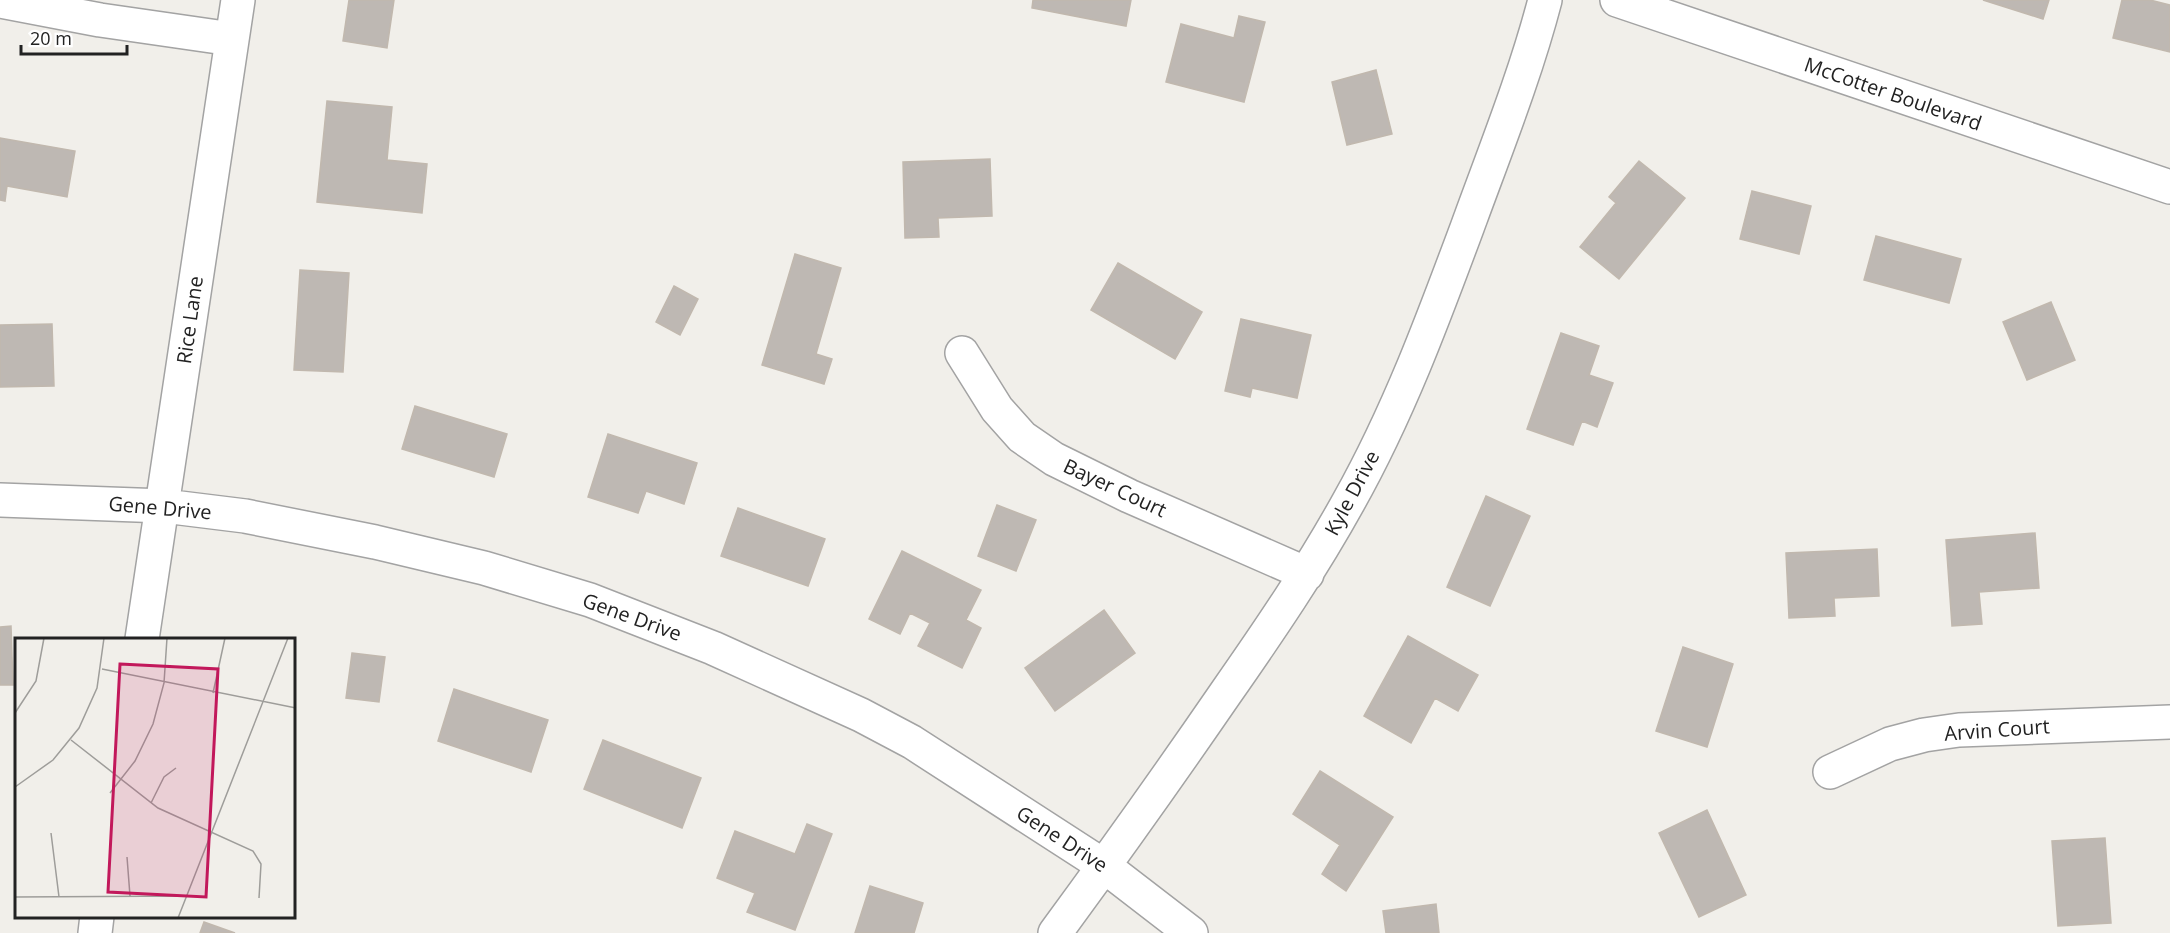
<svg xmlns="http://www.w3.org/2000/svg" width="2170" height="933" viewBox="0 0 2170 933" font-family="'Open Sans',sans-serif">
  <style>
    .building { fill: #beb8b3; stroke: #c1b8ae; stroke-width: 1.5 }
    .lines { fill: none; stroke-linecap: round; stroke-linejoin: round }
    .minor-casing { stroke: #a3a3a3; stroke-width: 36 }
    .tertiary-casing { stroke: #a3a3a3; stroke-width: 36 }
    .minor { stroke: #fff; stroke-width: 33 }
    .tertiary { stroke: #fff; stroke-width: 33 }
    .labels { text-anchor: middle; stroke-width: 4.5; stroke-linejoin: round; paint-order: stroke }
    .street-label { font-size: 20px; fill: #222; stroke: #fff }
    .inset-road { fill: none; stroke: #9e9d9a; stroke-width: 1.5 }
    .view { fill: #c2185b; fill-opacity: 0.15; stroke: #c2185b; stroke-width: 3 }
    .inset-edge { fill: none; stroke: #222; stroke-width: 3 }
  </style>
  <rect width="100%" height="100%" fill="#f1efea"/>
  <path class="building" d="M349 0H394L387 48 343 41Z
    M1033 0H1131L1126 26 1032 8Z
    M1983 0H2049L2043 19Z
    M2122 0H2150L2170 5V52L2113 38Z
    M1239 16 1265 22 1244 102 1166 82 1181 24 1234 38Z
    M1376 70 1392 134 1347 145 1332 82Z
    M327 101 392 107 387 160 427 164 422 213 317 202Z
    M0 138 75 151 67 197 7 186 5 201 0 200Z
    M990 159 992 216 938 218 939 237 905 238 903 162Z
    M1639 161 1685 198 1619 279 1580 247 1616 203 1609 197Z
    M1752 191 1811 206 1799 254 1740 239Z
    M1876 236 1961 259 1949 303 1864 280Z
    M795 254 841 268 816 354 832 359 824 384 762 365Z
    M1118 263 1202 312 1175 359 1091 310Z
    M300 270 349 273 343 372 294 370Z
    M674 286 698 299 680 335 656 322Z
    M2051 302 2075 360 2027 380 2003 322Z
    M1241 319 1311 335 1297 398 1252 388 1250 397 1225 391Z
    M52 324 54 386 0 387V325Z
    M1561 333 1599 346 1589 375 1613 383 1597 427 1582 421 1573 445 1527 429Z
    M415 406 507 434 494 477 402 449Z
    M608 434 697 463 684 504 646 491 638 513 588 497Z
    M1486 496 1530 516 1490 606 1447 587Z
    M997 505 1036 520 1016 571 978 556Z
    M738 508 825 539 808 586 721 556Z
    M2035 533 2039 588 1979 592 1982 624 1952 626 1946 540Z
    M1877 549 1879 596 1834 598 1835 616 1789 618 1786 553Z
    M902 551 981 590 966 620 981 628 962 668 918 646 930 623 910 613 900 634 869 619Z
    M1104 610 1135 653 1055 711 1025 668Z
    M11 626 13 685H0V627Z
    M1408 636 1478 675 1458 711 1435 698 1411 743 1364 716Z
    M1683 647 1733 664 1707 747 1656 731Z
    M352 653 385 657 379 702 346 698Z
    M454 689 548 720 531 772 438 741Z
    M603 740 701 778 682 828 584 789Z
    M1320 771 1393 817 1346 891 1322 874 1340 845 1293 814Z
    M1707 810 1746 895 1699 917 1659 833Z
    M807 824 832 834 795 930 747 912 755 893 717 878 735 831 795 854Z
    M2105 838 2111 923 2058 926 2052 841Z
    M870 886 923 903 914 933H855Z
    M1436 904 1439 933H1386L1383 911Z
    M204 922 235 933H200Z"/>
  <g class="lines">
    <defs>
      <path id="minor" d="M0 1 100 20 232 39
        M962 353 997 409 1022 437 1054 459 1129 496 1307 574
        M0 500 164 506 245 516 375 542 484 568 590 600 713 648 861 715 912 742 1104 866 1191 933
        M142 639 238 0
        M1830 772 1890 744 1924 735 1959 730 2170 722
        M95 933 97 916
        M1055 933C1113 854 1170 774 1225 694 1269 631 1312 568 1349 501 1400 410 1435 314 1471 217 1497 146 1526 73 1545 0"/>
      <path id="tertiary" d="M1617 0 2170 187"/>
    </defs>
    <use href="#minor" class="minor-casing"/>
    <use href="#tertiary" class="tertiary-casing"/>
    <use href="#minor" class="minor"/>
    <use href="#tertiary" class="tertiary"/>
  </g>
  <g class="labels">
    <g class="street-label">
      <text transform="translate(1893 94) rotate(19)" y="7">McCotter Boulevard</text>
      <text transform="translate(190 320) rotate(-82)" y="7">Rice Lane</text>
      <text transform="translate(1115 488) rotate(25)" y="7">Bayer Court</text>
      <text transform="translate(1352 493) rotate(-62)" y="7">Kyle Drive</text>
      <text transform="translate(160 508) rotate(5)" y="7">Gene Drive</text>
      <text transform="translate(632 617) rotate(20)" y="7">Gene Drive</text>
      <text transform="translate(1997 730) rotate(-4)" y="7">Arvin Court</text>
      <text transform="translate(1062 839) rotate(33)" y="7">Gene Drive</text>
    </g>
  </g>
  <g transform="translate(15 638)">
    <rect width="280" height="280" fill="#f1efea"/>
    <path class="inset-road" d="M87 31 281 70M198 55 210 0M0 75 21 43 29 0M56 102 143 170 238 213 246 226 244 260M0 149 38 122 64 90 82 50 89 0M95 155 120 123 138 86 149 45 152 0M136 165 149 139 161 130M36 195 44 259M112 219 115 258M0 259 171 258M163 280 273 0"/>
    <path class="view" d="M105 26 203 31 191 259 93 254Z"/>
    <rect width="280" height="280" class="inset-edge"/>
  </g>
  <path d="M21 45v9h106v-9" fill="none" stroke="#222222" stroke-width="3"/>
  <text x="30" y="45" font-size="18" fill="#222222" stroke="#ffffff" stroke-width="4.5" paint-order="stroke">20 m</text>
</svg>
